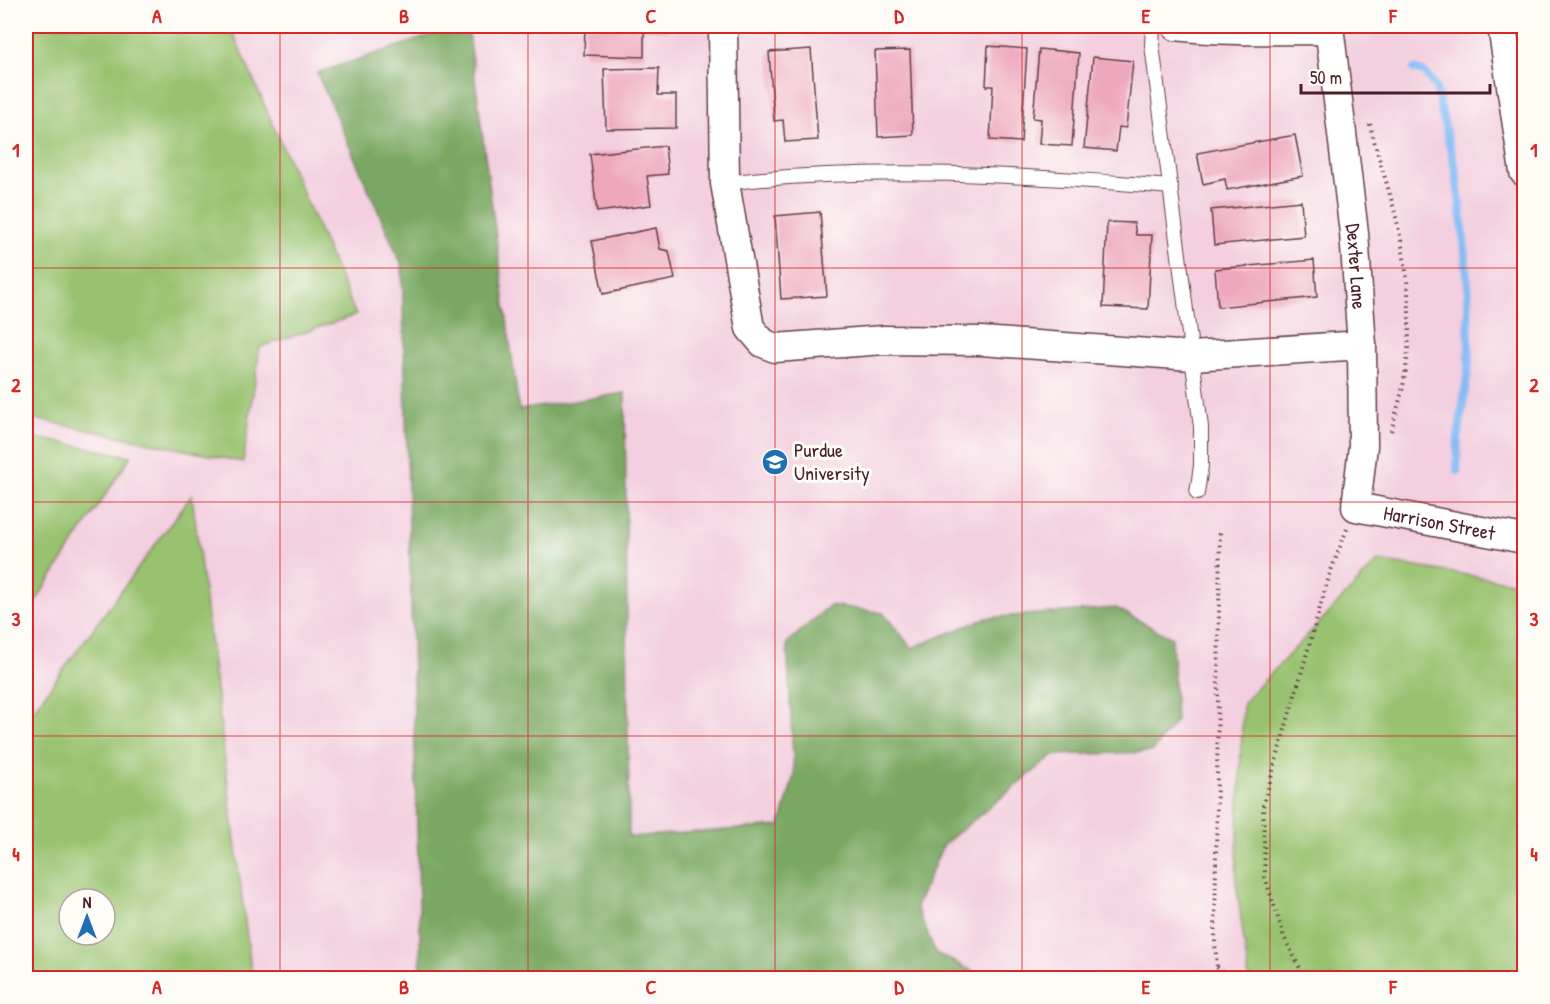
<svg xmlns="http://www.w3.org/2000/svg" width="1550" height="1004" viewBox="0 0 1550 1004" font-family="'Patrick Hand',sans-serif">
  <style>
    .built { fill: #f3cfdf; fill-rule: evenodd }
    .green { fill: #99c26f; stroke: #72704d; stroke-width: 1.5; fill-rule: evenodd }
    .forest { fill: #7aa862; stroke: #626446; stroke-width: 1.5 }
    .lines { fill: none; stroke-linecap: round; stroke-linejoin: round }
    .stream { stroke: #85bcf5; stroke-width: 8 }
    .building { fill: #eea7bd }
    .service-casing { stroke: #633e44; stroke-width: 16 }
    .minor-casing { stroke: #633e44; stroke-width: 31 }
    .path { stroke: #633e44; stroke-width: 4; stroke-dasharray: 1.5 4.5; stroke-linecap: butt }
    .service { stroke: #fff; stroke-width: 14 }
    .minor { stroke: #fff; stroke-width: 28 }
    .grid { fill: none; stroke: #d62828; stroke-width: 1.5; stroke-opacity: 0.55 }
    .labels { text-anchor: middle; stroke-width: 6; stroke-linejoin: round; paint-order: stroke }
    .street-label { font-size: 20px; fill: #4a1f2b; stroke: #fdfcf7 }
    .poi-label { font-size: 20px; fill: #4a1f2b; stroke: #fdfcf7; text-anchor: start }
    .neatline { fill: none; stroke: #d62828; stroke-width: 2 }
    .grid-label { font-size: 20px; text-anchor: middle; font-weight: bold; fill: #d62828 }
  </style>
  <rect width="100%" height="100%" fill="#fdfcf7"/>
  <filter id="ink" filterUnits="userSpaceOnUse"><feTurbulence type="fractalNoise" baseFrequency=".0167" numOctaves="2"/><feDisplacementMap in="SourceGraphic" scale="12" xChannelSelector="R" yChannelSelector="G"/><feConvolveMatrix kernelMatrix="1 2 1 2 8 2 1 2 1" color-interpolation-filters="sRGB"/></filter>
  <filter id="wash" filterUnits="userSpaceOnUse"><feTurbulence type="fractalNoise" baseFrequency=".008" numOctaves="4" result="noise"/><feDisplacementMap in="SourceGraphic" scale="24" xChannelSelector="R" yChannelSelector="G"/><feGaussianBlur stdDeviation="1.35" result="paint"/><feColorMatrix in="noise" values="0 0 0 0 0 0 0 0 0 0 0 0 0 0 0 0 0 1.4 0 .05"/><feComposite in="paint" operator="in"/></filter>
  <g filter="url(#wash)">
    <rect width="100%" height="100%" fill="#f3ecd5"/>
    <path class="built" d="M26 26H1524V978H26ZM69 899H105V935H69Z"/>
    <path class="green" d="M26 26H230L356 315 260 347 243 462 26 417Z
      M26 436 131 456 26 616Z
      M192 495 252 978H26V720ZM69 899H105V935H69Z
      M1378 561 1524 584V978H1249L1236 882 1243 703Z"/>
    <path class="forest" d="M459 26H468L519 410 625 393 629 837 780 826 794 775 787 643 830 605 883 613 912 648 986 618 1116 608 1172 638 1176 721 1152 752 1054 755 943 845 916 907 936 953 986 978H421L402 265 317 73Z"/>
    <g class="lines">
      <path class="stream" d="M1414 69 1425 73 1436 88 1456 172 1463 229 1468 287 1469 363 1458 438 1457 471"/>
    </g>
    <g id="blocks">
      <path class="building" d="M585 26H669L668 31 644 30V57L584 55Z
        M988 46 1027 49 1021 142 990 140 993 86H986Z
        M811 49 818 140 785 142 783 120 774 121 769 52Z
        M1039 49 1079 53 1072 146 1039 144 1041 119 1033 118Z
        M910 50 913 135 878 137 875 51Z
        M1093 57 1133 61 1126 128 1119 127 1116 151 1084 148Z
        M659 68 658 95H676V128L606 129 604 69Z
        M1295 135 1303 176 1227 190 1225 179 1203 184 1197 153Z
        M665 146 668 174 647 176 651 205 597 212 590 154Z
        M1301 201 1304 236 1214 245 1211 210Z
        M820 212 827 296 781 299 775 216Z
        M1107 222 1134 223 1136 235H1152L1148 309 1103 307Z
        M656 228 660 249 669 251 675 279 603 294 592 241Z
        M1314 260 1317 297 1218 307 1215 269Z"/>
    </g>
  </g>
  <g filter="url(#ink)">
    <use href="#blocks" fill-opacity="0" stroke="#633e44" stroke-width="1.5"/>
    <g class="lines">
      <defs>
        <path id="service" d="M1153 26 1152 45 1201 427V466L1197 493
          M725 183C873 165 1023 175 1171 187"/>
        <g id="minor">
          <path d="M723 26 725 183 750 328 763 343 775 348 884 340 981 341 1192 356 1362 345"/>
          <path d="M1176 26C1227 32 1278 30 1329 30"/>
          <path id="s1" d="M1329 26 1354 233 1362 345 1363 446 1356 507 1524 539"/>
          <path d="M1502 26 1524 172"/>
        </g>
      </defs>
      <use href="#service" class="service-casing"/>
      <use href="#minor" class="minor-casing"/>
      <path class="path" d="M1370 124C1378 160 1392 195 1399 231 1410 281 1413 336 1403 386 1400 401 1395 416 1391 431
        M1217 967 1228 978
        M1218 978 1215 943 1220 529
        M1305 978 1284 937 1265 877 1263 806 1330 573 1347 529"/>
      <use href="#service" class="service"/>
      <use href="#minor" class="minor"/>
    </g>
  </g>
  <path class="grid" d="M280 26V978M528 26V978M775 26V978M1022 26V978M1270 26V978M26 268H1524M26 502H1524M26 736H1524"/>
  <defs>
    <symbol id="university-disc" viewBox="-11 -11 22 22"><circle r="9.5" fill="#1f6fb2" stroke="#fdfcf7"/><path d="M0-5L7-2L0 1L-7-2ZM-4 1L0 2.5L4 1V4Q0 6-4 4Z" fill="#fff"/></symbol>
  </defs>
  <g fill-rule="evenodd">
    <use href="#university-disc" x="760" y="447" width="30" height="30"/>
  </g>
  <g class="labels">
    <g class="street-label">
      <text dy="7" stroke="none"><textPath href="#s1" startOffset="242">Dexter Lane</textPath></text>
      <text dy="7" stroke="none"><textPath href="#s1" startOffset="568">Harrison Street</textPath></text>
    </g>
    <g class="poi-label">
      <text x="794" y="457">Purdue<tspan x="794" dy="23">University</tspan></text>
    </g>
  </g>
  <rect width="1550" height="1004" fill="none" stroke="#fdfcf7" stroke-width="66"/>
  <g transform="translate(87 917)"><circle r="28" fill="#fdfcf7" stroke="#b5a4a5" stroke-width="1.5"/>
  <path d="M0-4.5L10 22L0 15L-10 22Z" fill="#1f6fb2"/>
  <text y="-9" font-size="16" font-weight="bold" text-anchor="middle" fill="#4a1f2b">N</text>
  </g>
  <path d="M1301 84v9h189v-9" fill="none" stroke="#4a1f2b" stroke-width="3"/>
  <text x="1310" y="84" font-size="18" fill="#4a1f2b" stroke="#fdfcf7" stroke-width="4.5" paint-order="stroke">50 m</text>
  <rect x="33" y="33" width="1484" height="938" class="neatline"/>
  <g class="grid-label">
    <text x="157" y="23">A</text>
    <text x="404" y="23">B</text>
    <text x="651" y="23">C</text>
    <text x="899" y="23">D</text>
    <text x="1146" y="23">E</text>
    <text x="1393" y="23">F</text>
    <text x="16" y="157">1</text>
    <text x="1534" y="157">1</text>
    <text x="16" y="392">2</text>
    <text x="1534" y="392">2</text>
    <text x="16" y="626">3</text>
    <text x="1534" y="626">3</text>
    <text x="16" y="861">4</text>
    <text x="1534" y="861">4</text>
    <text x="157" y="994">A</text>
    <text x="404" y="994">B</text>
    <text x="651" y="994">C</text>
    <text x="899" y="994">D</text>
    <text x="1146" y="994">E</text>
    <text x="1393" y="994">F</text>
  </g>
</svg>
